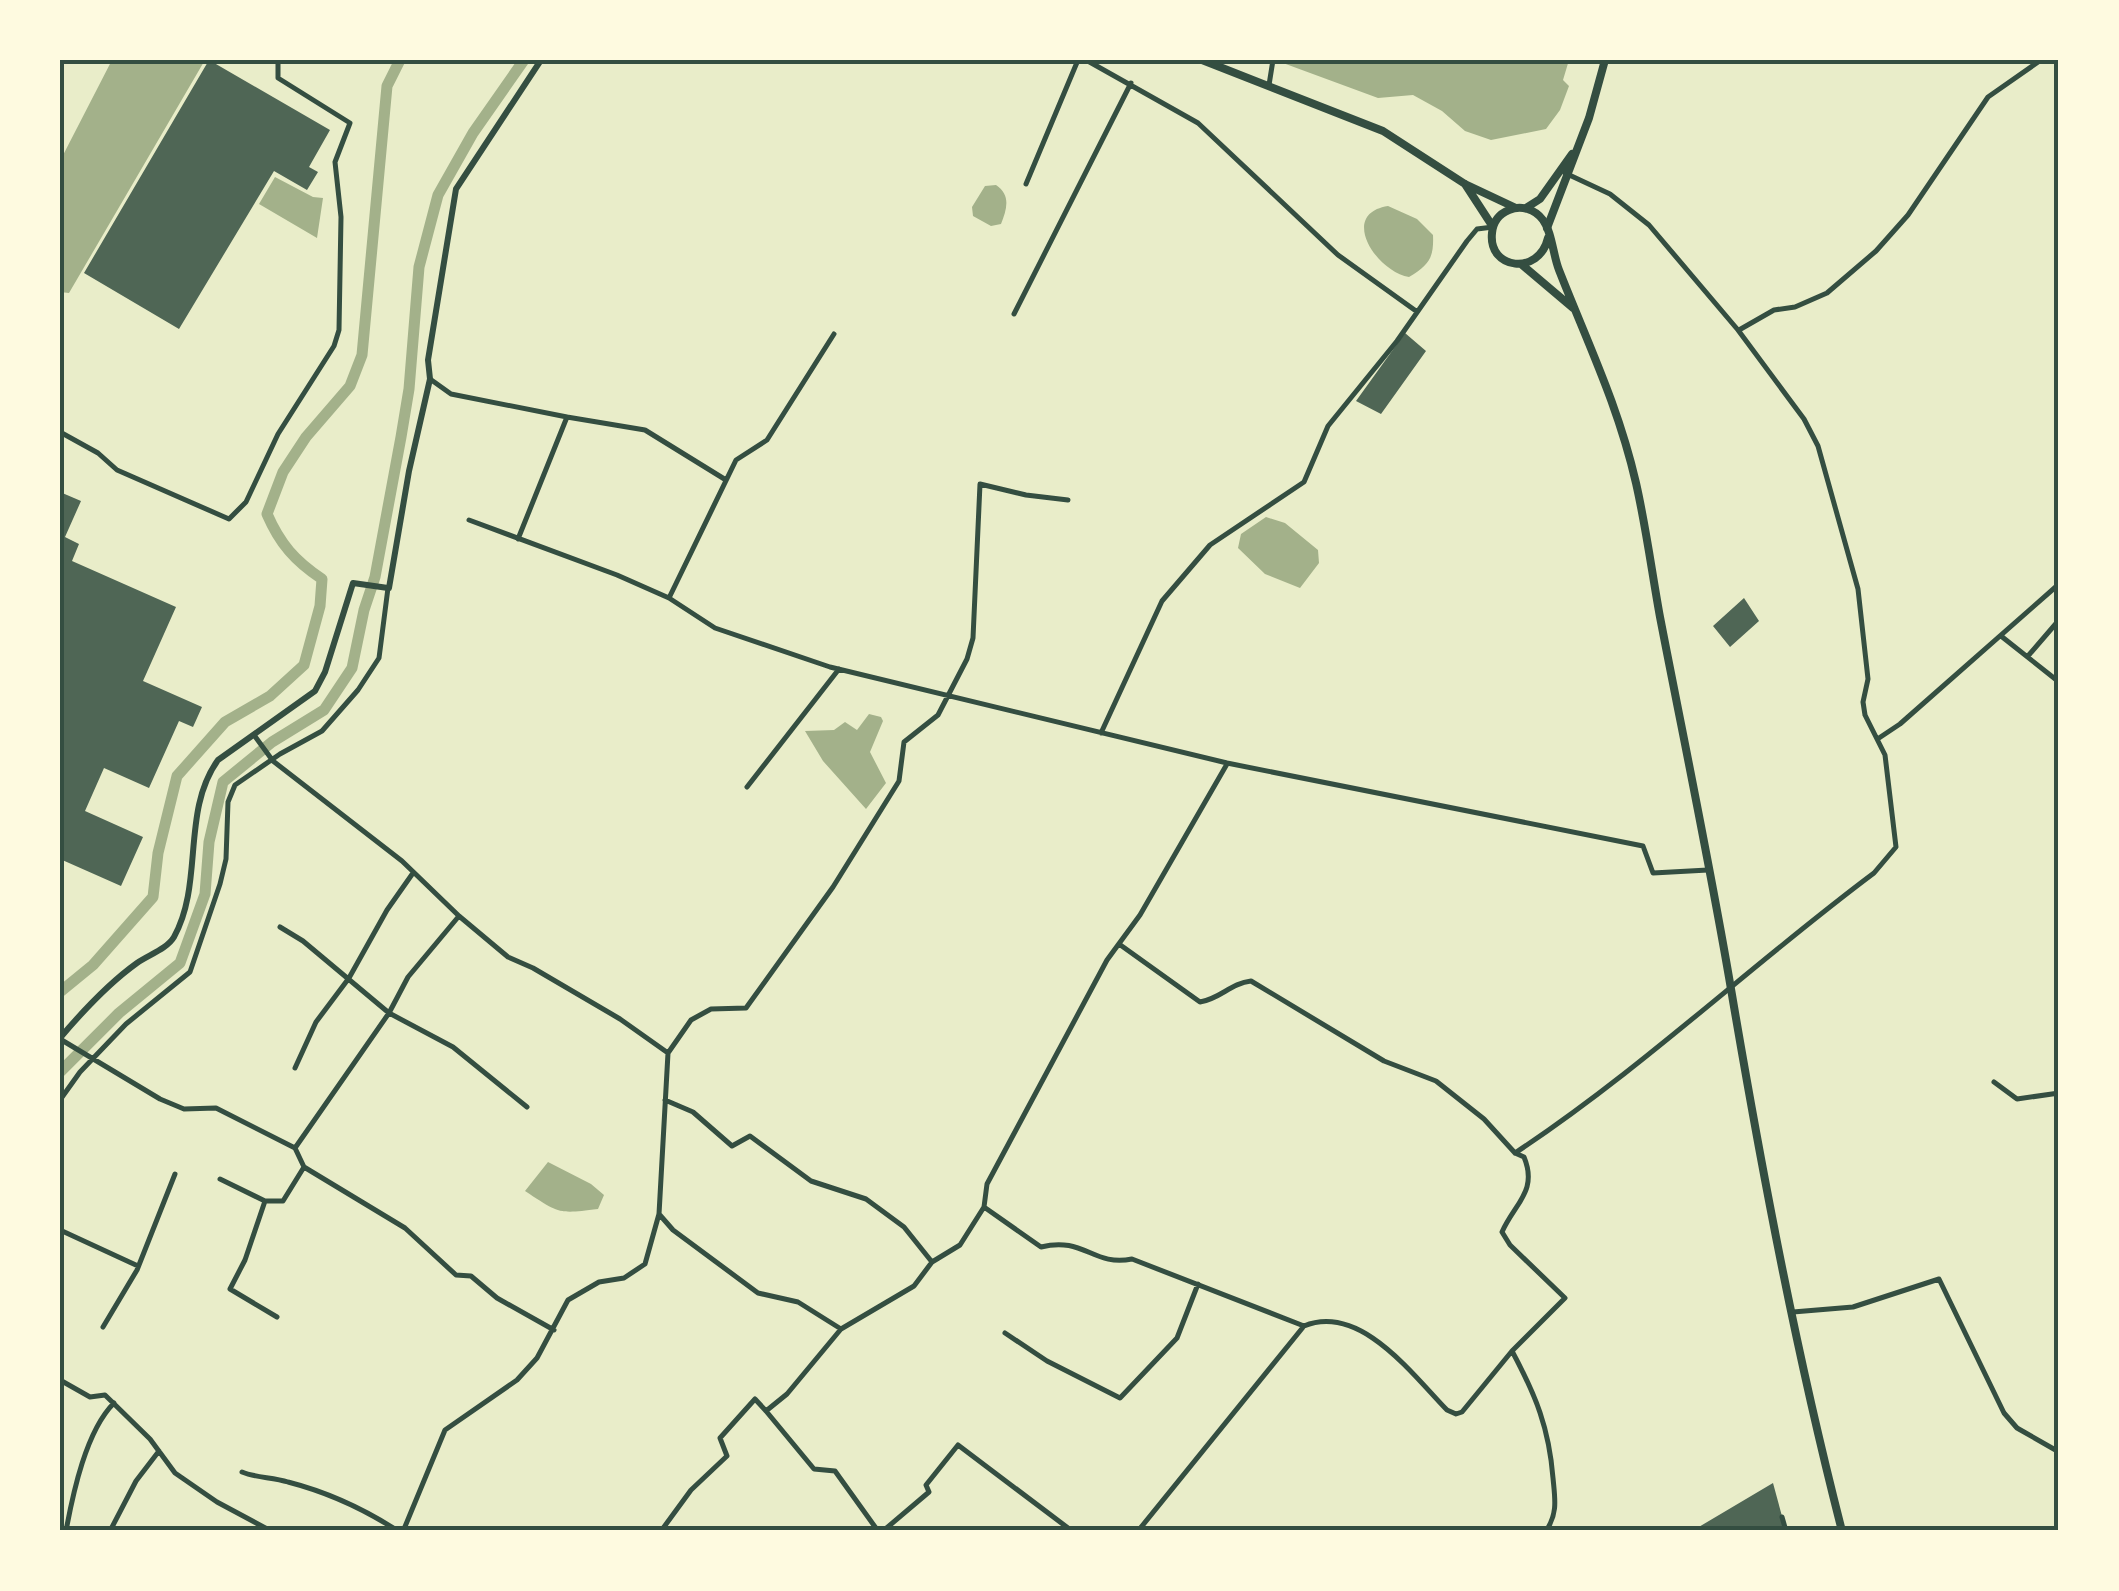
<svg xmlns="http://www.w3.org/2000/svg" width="2119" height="1591" viewBox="0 0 2119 1591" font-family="Rubik,sans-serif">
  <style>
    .water { fill: #a3b18a }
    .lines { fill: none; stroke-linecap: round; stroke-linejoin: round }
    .canal { stroke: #a3b18a; stroke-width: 11 }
    .building { fill: #4f6655 }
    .minor { stroke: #344e41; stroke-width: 5 }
    .tertiary { stroke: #344e41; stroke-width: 6 }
    .primary { stroke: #344e41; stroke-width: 8 }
    .trunk { stroke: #344e41; stroke-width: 8 }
    .neatline { fill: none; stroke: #344e41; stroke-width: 4 }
  </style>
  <rect width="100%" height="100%" fill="#e9edc9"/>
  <path class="water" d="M112 60H205L69 293 60 292V161Z
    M1283 60H1569L1563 80 1569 86 1560 110 1546 129 1491 140 1465 131 1442 111 1413 95 1378 98 1283 63Z
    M275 177 313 197 323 198 317 238 259 204Z
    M996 185C1011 195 1007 209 1001 224L991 226 973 216 972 207 985 186Z
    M1388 206 1417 219 1433 235C1434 258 1429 265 1409 277 1377 272 1338 214 1388 206Z
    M1266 517 1285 523 1318 550 1319 563 1300 588 1265 574 1238 548 1241 534Z
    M869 714 881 717 883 721 870 752 886 783 866 809 823 761 805 731 834 730 845 722 857 730Z
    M548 1162 591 1184 604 1195 598 1209C558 1214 560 1214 525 1191Z"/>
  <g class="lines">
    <path class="canal" d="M60 992 93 965 153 897 158 853 177 776 225 722 270 696 304 665 320 606 322 579C295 561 280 544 267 514L283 472 306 437 350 386 362 355 387 86 400 60
      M60 1072 119 1013 180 963 205 894 209 842 223 782 272 742 324 710 352 668 364 610 375 577 401 437 409 389 419 267 438 195 473 133 524 60"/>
  </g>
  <path class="building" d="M209 60 330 130 309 167 318 172 307 190 274 171 179 329 84 273Z
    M1405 333 1426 351 1381 414 1356 401Z
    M60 492 81 501 65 537 79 544 72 561 176 607 143 681 202 707 193 727 179 721 149 788 104 768 85 811 143 837 121 886 60 859Z
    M1744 598 1759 621 1730 647 1713 626Z
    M1773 1483 1786 1531H1692Z"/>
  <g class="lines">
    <path class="minor" d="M1086 60 1198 123 1338 255 1416 311
      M1269 85 1273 60
      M1026 184 1078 60
      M1014 314 1131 83
      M1739 330 1774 310 1795 307 1827 293 1876 251 1908 215 1988 97 2041 60
      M430 379 451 394 567 417
      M60 432 98 453 117 470 229 519 246 502 278 434 334 346 339 330 341 217 335 162 350 123 278 78V60
      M469 520 617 575 669 598 715 628 830 667 1227 763 1643 846 1653 873 1708 870
      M518 539 567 417 645 430 726 480
      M669 598 736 460 767 440 834 334
      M2001 636 2059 682
      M2028 656 2059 620
      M1101 733 1162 601 1210 545 1304 482 1328 426 1397 341 1467 241 1477 229 1493 227
      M254 735 273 761 402 861 459 916 508 957 533 968 620 1019 668 1053
      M1879 738 1900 724 2059 584
      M747 787 839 669
      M280 927 303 941 389 1013 453 1047 527 1107
      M1119 944 1200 1002C1220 999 1231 983 1251 981L1384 1061 1436 1081 1484 1119 1515 1153 1524 1157C1538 1191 1515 1203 1502 1232L1510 1245 1565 1298 1512 1351 1462 1412 1456 1414 1447 1410C1412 1374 1360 1303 1304 1326L1138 1531
      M60 1039 160 1099 184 1109 216 1108 295 1148 304 1167 405 1228 456 1275 471 1276 497 1298 554 1330
      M295 1068 316 1022 349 978 387 910 413 873
      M1994 1082 2017 1099 2059 1093
      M60 1100 80 1072 126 1024 190 972 220 884 226 859 228 802 235 785 280 754 322 731 358 690 379 658 388 588
      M665 1100 693 1112 732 1146 750 1136 811 1181 866 1199 904 1227 932 1262 914 1286 841 1329
      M295 1148 389 1013 408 977 459 916
      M1515 1153C1642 1069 1752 964 1874 873L1896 847 1885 755 1865 715 1863 702 1868 679 1858 589 1818 446 1804 419 1738 330 1649 225 1610 194 1565 173
      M220 1179 265 1201
      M984 1207 987 1184 1107 960 1140 915 1227 764
      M659 1214 673 1230 758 1293 798 1302 841 1329 787 1394 766 1411 814 1469 835 1471 878 1531
      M60 1230 138 1266
      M932 1262 960 1245 984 1207 1041 1247C1084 1236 1093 1267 1132 1259L1304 1326
      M1793 1312 1853 1307 1939 1279 2004 1413 2017 1428 2059 1452
      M277 1317 230 1289 245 1260 265 1201H283L304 1167
      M103 1327 137 1270 175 1174
      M1005 1333 1047 1361 1120 1398 1177 1338 1198 1284
      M1512 1351C1536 1396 1549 1428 1553 1478 1555 1499 1558 1513 1546 1531
      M60 1380 90 1397 105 1395 150 1439 175 1473 217 1502 271 1531
      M242 1472C256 1478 273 1477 288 1482 327 1492 364 1509 398 1531
      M1782 1517 1786 1531
      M66 1531C73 1493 86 1431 114 1403
      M110 1531 136 1481 159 1451
      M397 1531 404 1529 445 1430 517 1380 537 1358 568 1300 599 1282 624 1278 645 1264 659 1214 668 1053 691 1020 711 1009 746 1008 833 887 899 781 904 742 938 715 967 659 973 638 980 484 1026 495 1068 500
      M661 1531 691 1490 727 1456 720 1438 755 1399 766 1411
      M883 1531 929 1492 926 1485 958 1445 1072 1531"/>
    <path class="tertiary" d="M389 588 409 471 430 379 428 360 456 189 541 60
      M60 1038C82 1012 109 983 137 963 148 955 167 949 174 937 204 883 181 811 218 760L315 691 325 672 353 583 388 588"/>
    <path class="primary" d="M1526 208 1540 199 1572 154
      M1547 228 1589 118 1605 60"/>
    <path class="trunk" d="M1202 60 1383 131 1465 184 1516 208
      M1465 184 1493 227
      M1548 238C1539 276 1488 270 1492 233 1493 222 1499 214 1509 210 1521 205 1535 209 1543 220 1552 232 1553 255 1559 270 1588 344 1618 405 1636 483 1646 527 1652 573 1660 617 1684 741 1710 865 1731 989 1762 1172 1796 1352 1842 1531
      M1521 264 1573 308"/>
  </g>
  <rect width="2119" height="1591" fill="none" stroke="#fefae0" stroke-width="125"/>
  <rect x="62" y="62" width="1994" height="1466" class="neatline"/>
</svg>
